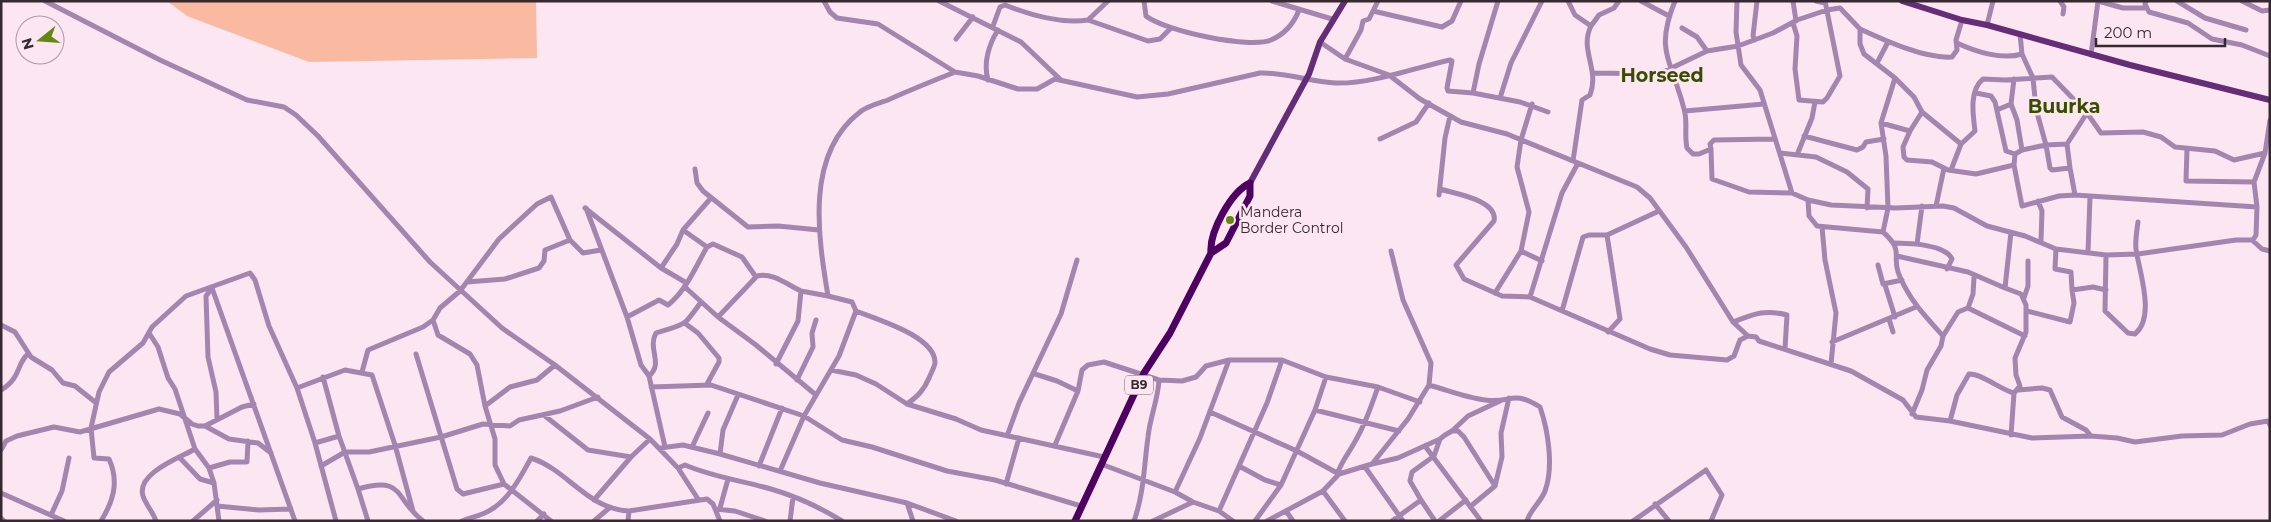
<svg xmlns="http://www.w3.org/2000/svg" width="2271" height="522" viewBox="0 0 2271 522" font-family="Montserrat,sans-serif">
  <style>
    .green { fill: #fabaa1 }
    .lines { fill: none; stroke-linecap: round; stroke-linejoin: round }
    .minor { stroke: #a485af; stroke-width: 5 }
    .major { stroke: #652d77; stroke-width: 6 }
    .highway { stroke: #4d0062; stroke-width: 7 }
    .poi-dot { fill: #63880d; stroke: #fbe6f1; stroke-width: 2 }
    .labels { text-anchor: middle; stroke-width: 5; stroke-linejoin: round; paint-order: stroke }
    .shield { fill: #fbe6f1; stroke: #71626a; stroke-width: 1 }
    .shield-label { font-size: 12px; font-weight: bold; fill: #362930 }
    .poi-label { font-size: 14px; fill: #362930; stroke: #fbe6f1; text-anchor: start }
    .district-label { font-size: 19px; font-weight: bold; fill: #374e01; stroke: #fbe6f1 }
  </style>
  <rect width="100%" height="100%" fill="#fbe6f1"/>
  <path class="green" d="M167 1H536L537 58 309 62 187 16Z"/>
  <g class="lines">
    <path class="minor" d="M45 1 160 60 247 100 284 107 296 115 318 136 430 262 502 328 555 365 650 439 678 468 698 499
      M824 1 830 12 837 18 878 24 955 72 978 76 1018 89H1037L1055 79 1137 97 1168 94 1260 73C1286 72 1310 82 1336 83 1371 84 1415 68 1450 60L1452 61 1447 88 1448 91 1473 93 1520 102 1548 112
      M939 1 1021 42 1061 80
      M1144 1 1146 16C1165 31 1249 49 1271 40 1285 34 1294 23 1299 10
      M1272 1 1332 19
      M1568 1 1575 15 1591 26C1579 50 1600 69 1590 95L1582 100 1573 161
      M1641 1 1669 16
      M1675 1C1654 52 1672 61 1684 109 1688 121 1684 135 1687 148L1693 154H1699L1711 149 1712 179 1749 192 1792 193 1808 200 1831 205 1896 208 1943 206 1954 208 1987 226 2025 236 2056 249 2106 255 2138 254 2236 240H2253L2256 235 2257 207 2254 182 2265 153 2270 120
      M1737 1 1736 32 1741 65 1760 90 1792 193
      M1793 1 1796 21
      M1816 1 1825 3
      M2060 1 2064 7 2063 14
      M2098 1 2123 8H2146
      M2146 1 2145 4 2149 12 2188 23 2212 39 2242 45 2270 56
      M2177 1 2205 18 2246 30
      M2242 1 2262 11 2270 10
      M1373 11 1378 1
      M1088 20 1108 1
      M1793 23 1797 36 1795 69 1799 100 1823 102 1827 98 1840 76 1825 1
      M1987 25 1993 1
      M993 26 1000 7 1005 5C1030 15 1061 24 1088 20L1148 41 1160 39 1170 29
      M1591 26 1599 15 1614 8 1619 1
      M1682 28 1697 37 1707 51
      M1860 29C1884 40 1925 59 1952 57L1957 50 1956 40 1962 20
      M2020 34 2022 54 2033 78 2036 109 2046 145 2022 150 2015 154 2014 165 2022 206 2059 196 2075 195 2257 207
      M956 39 973 17
      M1755 40 1753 36 1757 1
      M1320 42 1345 59 1389 75 1420 99 1461 122 1507 134 1637 187 1650 198 1686 247 1733 322 1748 336 1756 337 1759 341 1851 371 1903 400 1916 417 1950 421 2032 438 2091 436 2117 438 2135 442 2182 436 2222 435 2250 424 2268 421 2270 425
      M1957 43C1976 52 2002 60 2022 54
      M2091 55 2098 1
      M1345 59 1361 30 1363 21 1369 19 1373 11 1442 27 1452 21 1461 1
      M1877 63 1888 42
      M1593 73 1659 74 1707 51 1738 46 1773 33 1797 20 1827 10 1840 8 1860 29V44L1864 54 1895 78 1914 97 1922 112 1961 144
      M1895 78 1881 123 1886 156 1888 208 1883 232C1906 252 1890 256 1900 277 1911 302 1925 316 1943 336L1941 346 1927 370 1922 390 1912 414
      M2014 79 2011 104 2017 120 2022 150
      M988 80C983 63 989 44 998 30
      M1473 93 1479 64 1498 1
      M1976 93 1991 96 1995 102 2006 151 2015 154
      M1500 98 1511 63 1542 1
      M1997 110 2011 104
      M1685 111 1764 104
      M1881 123 1910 131 1903 147 1904 157 1907 160 1932 162 1948 170 1976 174 2014 165
      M1910 131 1922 112
      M1804 136 1857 150 1863 147 1866 142 1884 139
      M1380 139 1416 122 1429 103
      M1521 140 1532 104
      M2067 144 2070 168
      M1711 149 1710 144 1714 140 1774 139
      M2187 149 2186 181 2254 182
      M1780 153 1816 157 1847 172 1868 189 1867 208
      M1797 155 1812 118 1815 102
      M695 169 697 183 703 191 748 227 778 226 819 230
      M1951 170 1961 144 1975 131C1973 115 1969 90 1983 79L2005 80 2052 77 2087 113 2101 133 2143 132 2161 137 2175 147 2215 151 2234 160 2265 153
      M1440 189C1456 194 1498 200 1494 221L1456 265 1464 279 1502 296 1530 297 1650 349 1670 355 1727 360 1734 356 1740 340 1748 336
      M1439 195 1445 138 1450 116
      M2075 195 2070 168 2052 170 2050 168 2046 145 2067 144 2087 113
      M1808 200 1809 216 1817 226 1883 232
      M2038 201 2042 211 2041 241
      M1936 206 1944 168
      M585 208 661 268 685 282 686 288 718 317 756 345 816 395
      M586 208 627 317 641 365 649 376 665 447
      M1822 227 1825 260 1836 313 1831 364
      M683 230 707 247
      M2011 232 2005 288 2021 294 2026 305V332L2015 358 2016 375 2020 386 2014 393 2011 435
      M1607 235 1620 319 1608 332
      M2252 240 2262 249 2270 251
      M1895 243 1917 244 1922 206
      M1917 244C1928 246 1947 248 1952 259L1947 269
      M2056 249 2055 269 2071 272 2072 290 2093 287 2106 290
      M1521 251 1542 261
      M2088 252 2090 197
      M2106 255 2105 311 2128 333 2135 334C2156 317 2139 271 2136 249 2135 241 2137 230 2138 222
      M1897 256 1968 272 2005 288
      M1878 265 1883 284 1902 280
      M661 268 677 244 683 230 711 198
      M467 282 505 279 539 268 544 261 545 250 570 240 583 253 601 250
      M1885 285 1895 317
      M212 288 295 521
      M212 288 206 296 208 357 216 392 217 419
      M1495 293 1521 251 1529 212 1517 167 1521 140
      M1530 297 1562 193 1578 163
      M2024 298 2028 286V261
      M1968 308 1973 294 1974 277
      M856 311C875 319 936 336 935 363 934 368 931 373 929 378 924 390 918 396 907 404
      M1562 311 1583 237 1589 235H1607L1659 211
      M2027 311 2070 322 2074 303 2072 290
      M627 317 659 300 668 305C686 291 696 266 707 247L713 244 742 257 756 277
      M718 317 757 276C772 272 788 285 801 291
      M1889 319 1893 332
      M433 320 438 335 470 354 477 365 485 406 495 439V465L504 484 551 521
      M1733 322C1754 314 1764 309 1787 315L1785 349
      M686 324 698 333 719 358V362L707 384
      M1 325 15 332 31 357 52 370 63 383 75 386 95 402
      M149 333 158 347 168 378 175 389 195 449 209 468 214 483 219 521
      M1943 336 1958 312 1968 308 2025 336
      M1832 342 1916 307
      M416 354 457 489 463 494 504 484
      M776 364 798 321 801 291 828 296
      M831 370 856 375 876 384 907 404 956 419 981 430 1104 457
      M362 372 368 350 423 327 433 320 440 308 460 291 499 239 537 204 551 197 570 240
      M1035 374 1057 381 1078 391 1055 445
      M649 376C664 363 647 349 656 333 686 323 682 329 701 302
      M323 377 339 436 358 489C405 475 394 499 423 521
      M797 380 813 347 812 333 816 320
      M1429 385C1447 390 1467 398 1485 400 1512 404 1511 389 1540 407 1548 430 1554 467 1545 491 1541 502 1530 510 1527 521
      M651 387 711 385 804 416 842 440 872 447 947 471 995 480 1081 506
      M297 388 345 370 372 375 395 445 413 511
      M1 390C22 377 16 364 28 354
      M2018 390 2042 388 2050 390 2062 417 2086 430 2091 436
      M1078 391 1082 370 1088 365 1104 362 1159 380 1182 381 1196 377 1206 366 1229 360H1282L1326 377 1378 387 1420 402
      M485 406 510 387 537 380 555 365
      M1315 410 1399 431
      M1210 412 1297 451 1339 474
      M545 416 588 450 631 457 650 439
      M1950 421 1957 395 1969 374C1983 374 1999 389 2014 393
      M205 426 242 407 254 404
      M1452 431 1468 416 1500 401
      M1007 436 1019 403 1061 314 1077 260
      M315 443 339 436
      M1425 446 1481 521
      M692 447 708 413
      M660 448 683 445 720 454 820 483 907 503 956 521
      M1 450 6 441 17 436 54 427 80 432 159 409 180 414 192 424 198 426H205L229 439 258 443 271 453
      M720 454 723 430 738 395
      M180 458 200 479 214 483
      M1101 464 1175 492 1193 502 1219 511 1233 521
      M1372 464 1398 458 1440 439
      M321 466 345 452H369L441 437 483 424 510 426 519 420 560 411 598 397
      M759 466 782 408
      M1239 466 1265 480 1281 485
      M1365 467 1403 521
      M209 468 230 462H247L248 441
      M678 468 685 465C713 477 743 481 771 489 795 496 821 508 842 521
      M780 471 804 416 839 356 856 311 852 302 828 296C818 236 805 154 860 112 867 106 879 103 888 100 910 90 933 81 955 72
      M1338 472C1342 461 1348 454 1353 445 1364 427 1371 407 1378 387
      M1006 484 1019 438
      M358 489 368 521
      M1323 491 1345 521
      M1175 492 1200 438 1229 360
      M1 493 64 521
      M594 500 631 457
      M1421 500 1410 481 1412 472 1434 456 1440 439 1445 435 1452 431H1458L1464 437 1495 486
      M907 503 913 521
      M1655 504 1669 521
      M217 506 259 510 291 509
      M1471 506 1495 486 1502 457 1501 433 1509 398
      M720 508 728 479
      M715 509 735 511 765 521
      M1219 511 1267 403 1282 360
      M1286 511 1293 521
      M51 515 62 491 69 458
      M1 518 4 521
      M101 521C114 500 119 481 109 459L94 458 91 428 99 392 109 372 143 343 152 327 186 296 250 273 255 280 269 326 297 388 315 443 336 521
      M156 521C153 512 146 505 143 496 136 473 180 458 195 449
      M193 521 217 500
      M462 521C472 517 484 515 492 509 510 498 521 476 531 458 568 470 587 509 629 511
      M537 521 544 514
      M594 521 608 509
      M628 521 629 511 707 499 713 504 720 521
      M790 521 793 497
      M1134 521C1144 493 1144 466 1148 437 1150 417 1158 400 1159 380
      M1153 521 1193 502
      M1255 521 1281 485 1315 410 1326 377
      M1267 521 1323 491 1339 474 1372 464 1408 419 1429 385 1431 363 1403 300 1391 251
      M1392 521 1421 500 1435 521
      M1439 521 1466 500
      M1633 521 1706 470 1722 495 1711 521"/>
    <path class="major" d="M1902 1 1962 20 1987 25 2130 65 2270 100
      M1250 183 1309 74 1320 42 1345 1"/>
    <path class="highway" d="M1250 183V196L1226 243 1211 253C1209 232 1231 192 1250 183Z
      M1075 521 1144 373 1170 333 1211 253"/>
  </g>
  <circle class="poi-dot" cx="1230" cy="220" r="5"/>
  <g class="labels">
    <rect class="shield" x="1125" y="375.5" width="28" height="19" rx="4"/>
    <g class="shield-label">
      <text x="1139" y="389">B9</text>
    </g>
    <g class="poi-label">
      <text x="1240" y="217">Mandera<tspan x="1240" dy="16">Border Control</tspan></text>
    </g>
    <g class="district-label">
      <text x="1662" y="82">Horseed</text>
      <text x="2064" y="113">Buurka</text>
    </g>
  </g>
  <rect width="2271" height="522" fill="none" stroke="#362930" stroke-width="5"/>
  <g transform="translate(40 40) rotate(253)"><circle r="24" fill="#fbe6f1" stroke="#ac9aa4"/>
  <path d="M0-4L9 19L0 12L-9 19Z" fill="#63880d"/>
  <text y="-8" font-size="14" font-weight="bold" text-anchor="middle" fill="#362930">N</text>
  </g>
  <path d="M2096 38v8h129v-8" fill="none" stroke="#362930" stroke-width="2.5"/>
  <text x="2104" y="38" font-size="15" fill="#362930" stroke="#fbe6f1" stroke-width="4" paint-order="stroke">200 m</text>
</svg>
